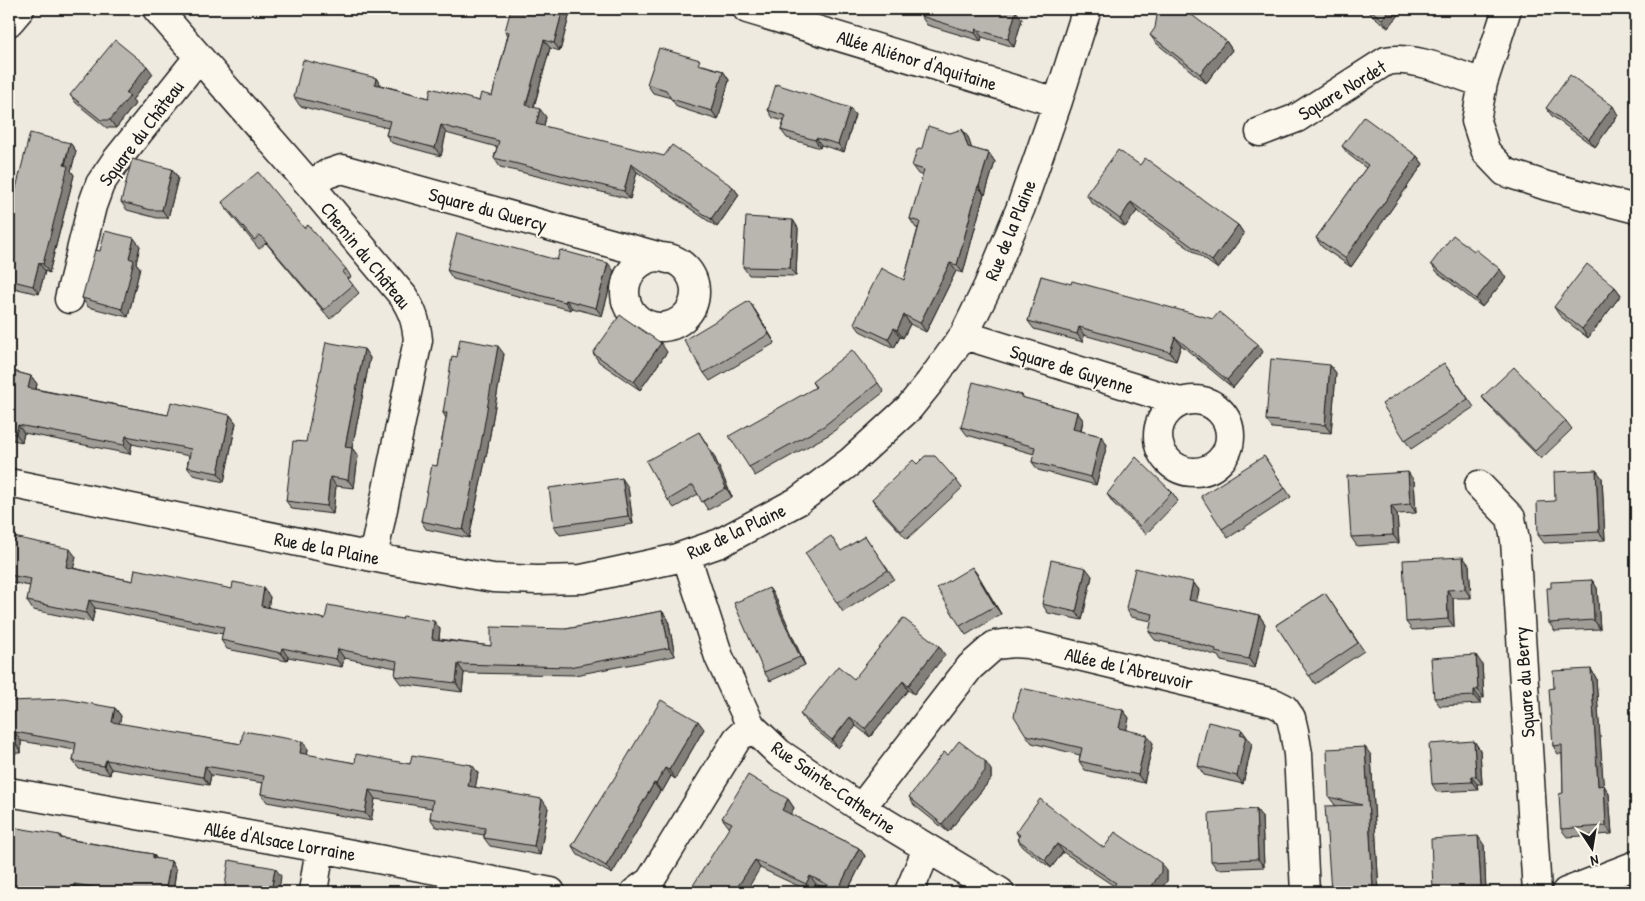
<svg xmlns="http://www.w3.org/2000/svg" width="1645" height="901" viewBox="0 0 1645 901" font-family="'Patrick Hand',sans-serif">
  <style>
    .lines { fill: none; stroke-linecap: round; stroke-linejoin: round }
    .minor-casing { stroke: #1c1c1c; stroke-width: 31 }
    .minor { stroke: #fbf7ec; stroke-width: 28 }
    .wall { fill: #9f9d96; stroke: #1c1c1c }
    .shaded-wall { fill: #827f7a; stroke: #1c1c1c }
    .building { fill: #b9b6af; stroke: #1c1c1c }
    .labels { text-anchor: middle; stroke-width: 4; stroke-linejoin: round; paint-order: stroke }
    .street-label { font-size: 19px; fill: #1c1c1c; stroke: #fbf7ec }
  </style>
  <rect width="100%" height="100%" fill="#eeeadf"/>
  <filter id="ink" filterUnits="userSpaceOnUse"><feTurbulence type="fractalNoise" baseFrequency=".02" numOctaves="2"/><feDisplacementMap in="SourceGraphic" scale="10" xChannelSelector="R" yChannelSelector="G"/><feConvolveMatrix kernelMatrix="1 2 1 2 8 2 1 2 1" color-interpolation-filters="sRGB"/></filter>
  <g filter="url(#ink)">
    <g class="lines">
      <defs>
        <path id="minor" d="M157 9 310 185 403 296C413 312 416 321 418 340L373 557
          M747 9 1039 97 1057 104
          M1507 9 1483 83 1476 121 1486 152 1505 172 1547 186 1636 209
          M9 22 20 9
          M1260 132 1297 118 1386 61C1414 55 1454 74 1483 83
          M310 185 327 174 342 169 668 259
          M625 292a35 35 0 1 1 70 0a35 35 0 1 1-70 0Z
          M69 299 92 206 100 184 115 162 198 58
          M964 335 1180 402
          M1158 436a36 36 0 1 1 72 0a36 36 0 1 1-72 0Z
          M9 483 387 560 493 578 537 580 582 579 674 559 720 543 798 501 850 462 909 408 930 382 964 335 988 286 1021 207 1057 104 1087 9
          M1479 485 1511 518 1515 540 1537 892
          M686 555 719 657 751 726 779 753 861 808 1000 892
          M9 792 320 848 551 892
          M861 808 970 667 995 645 1013 643 1028 644 1274 703 1284 708 1291 718 1294 731 1298 754 1305 892
          M313 892 320 848
          M635 892 650 881 737 739 751 726
          M909 892 927 849
          M1566 892 1636 865"/>
      </defs>
      <use href="#minor" class="minor-casing"/>
      <use href="#minor" class="minor"/>
    </g>
    <path class="wall" d="M571 9 560 51 550 48 534 107 546 117 544 126 733 187 739 195 717 227 637 172 630 199 500 167 494 158 497 147 446 133 441 156 392 143 386 135 388 128 300 106 294 97 376 78 381 85 429 98 479 101 492 96 508 35 505 31Z
      M1365 9H1404L1388 28Z
      M921 16 1022 19 1014 47 982 37 981 41 927 25Z
      M1150 35 1226 41 1232 50 1206 83 1156 43Z
      M703 65 723 71 729 80 718 120 677 107 671 98 653 93 647 84Z
      M153 74 132 100 135 104 116 128H107L76 103 70 95Z
      M850 108 855 115 844 152 821 145 820 148 787 138 781 130 784 121 773 118 768 110Z
      M1546 108 1618 115 1595 147 1552 116Z
      M968 137 971 148 989 153 995 162 985 195 984 194 963 273 956 271 926 332 910 324 903 338 900 337 894 348 860 331 854 323 904 280 918 228H916L910 219 923 176 918 174 912 166Z
      M70 143 76 151 71 171 74 175 49 273 45 271 39 294 9 287V216Z
      M1342 146 1417 156 1423 164 1351 267 1322 247 1316 238 1366 168 1348 154Z
      M1140 165 1238 225 1244 234 1218 269 1137 211 1125 227 1092 203 1086 194Z
      M172 169 178 178 168 218H157L127 210 121 202Z
      M222 202 304 228 346 269 351 277 348 279 359 293 330 319 266 243 259 249 227 210Z
      M793 220 798 228 796 276 749 275 743 267Z
      M140 246 136 263 140 268 128 317 88 307 82 298 100 251Z
      M1474 251 1506 278 1482 307 1437 272 1431 264Z
      M557 260 614 271 602 316 572 308 571 310 453 279 447 270Z
      M1041 276 1263 352 1233 388 1181 345 1176 361 1084 335 1083 342 1034 329 1028 321Z
      M1615 287 1621 295 1588 338 1560 316 1554 307Z
      M755 310 775 343 710 381 704 373Z
      M364 349 370 358 352 448 358 456 354 488 336 486 333 514 292 509 286 501 306 442Z
      M667 352 640 390 599 362 593 353Z
      M504 354 487 452 469 538 426 529 421 521 437 466 446 418 443 413 457 357Z
      M1444 363 1474 407 1411 449 1405 440Z
      M1330 365 1336 373 1331 433 1272 428 1266 420Z
      M9 370 31 376 37 384 36 389 168 415H230L236 423 224 482 193 475 187 467 189 456 132 444 130 454 24 433 22 442 9 439Z
      M812 382 878 383 884 392 830 434 755 476 749 467 815 387Z
      M1022 395 1024 398 1077 412 1083 420 1081 431 1101 436 1107 445 1096 485 1038 470 1032 462 1034 454 967 435 961 427Z
      M1482 397 1566 421 1572 429 1541 459 1488 405Z
      M699 432 714 456 732 497 708 510 698 494 674 508 668 500Z
      M1264 456 1291 497 1228 538 1222 529Z
      M1596 470 1602 478 1605 540 1544 543 1538 535Z
      M956 480 962 488 907 539 877 507 872 499Z
      M1414 481 1416 513 1397 514 1399 543 1357 546 1351 537Z
      M628 487 633 524 560 535 554 526Z
      M1172 492 1178 501 1146 534 1113 503 1107 494Z
      M9 536 76 557 73 568 133 581 270 597 268 608 325 619 440 629 439 639 491 646 566 629 662 611 668 619 675 656 575 675 464 673 462 692 401 684 395 676 396 668 344 658 342 667 288 657 287 661 227 649 221 640 223 634 95 608 92 622 33 610 27 601 30 586 9 582Z
      M865 536 894 579 843 612 837 603 842 551Z
      M1463 557 1469 565 1471 598H1453L1454 627 1412 630 1406 622Z
      M978 575 1001 614 966 635 960 626Z
      M1092 576 1082 620 1048 613 1042 604Z
      M1592 580 1597 588 1600 629 1555 631 1549 623 1551 588Z
      M1193 582 1199 590 1196 602 1259 615 1265 624 1255 668 1221 661 1218 656 1195 649 1155 640 1149 632 1152 621 1131 617 1126 608Z
      M1325 593 1364 651 1315 684 1276 625Z
      M775 596 805 665 770 681 764 672Z
      M945 655 914 694 908 690 870 737 856 726 838 748 806 722 800 714 854 679Z
      M1482 664 1484 698H1480V704L1440 706 1434 698Z
      M1591 669 1596 678 1603 785 1609 794 1612 834 1567 837 1561 829 1563 793 1562 754H1558L1553 746 1554 688Z
      M9 701 115 708 121 716 119 724 241 744 308 749 307 755 355 763 472 765 478 773 475 787 548 808 540 855 490 846 484 838V835L436 827 430 818 432 808 375 799 371 821 267 802 261 794 263 783 211 775 209 785 111 769 110 775 79 769 73 761 75 750 21 741V753H9Z
      M1123 710 1129 718 1126 730 1153 743 1144 783 1085 770 1079 761 1080 755 1032 743 1026 735Z
      M704 729 675 779 671 776 662 792 660 791 612 874 578 855 572 846 612 782Z
      M1245 736H1246L1252 744 1243 784 1204 775 1198 766Z
      M1474 741 1480 750 1482 784H1477L1478 790 1437 792 1432 784Z
      M948 755 991 770V779L948 832 914 805 909 797Z
      M1371 755 1379 892 1337 806 1335 805 1329 797Z
      M788 799 794 808 790 814 859 848 865 856 847 892H832L816 884 812 892H811L760 868 722 818Z
      M1256 809 1262 817 1264 867 1217 869 1211 861Z
      M1016 832 1104 848 1167 871V881L1114 886 1063 852 1051 868 1023 847 1017 839 1019 837Z
      M60 835 62 838 153 854 157 859 171 861 176 870 173 892H13L9 891V839Z
      M1484 845 1486 892H1435L1433 890Z"/>
    <path class="shaded-wall" d="M563 9H571L560 51 554 43Z
      M1391 9H1404L1388 28 1382 19Z
      M1016 11 1022 19 1014 47 1008 39Z
      M976 29 982 37 981 41 975 33Z
      M544 40 550 48 532 113 526 105Z
      M1226 41 1232 50 1206 83 1200 74Z
      M147 66 153 74 132 100 135 104 116 128 110 120 126 93Z
      M723 71 729 80 718 120 712 111Z
      M376 78 382 87 375 84Z
      M1613 106 1618 115 1595 147 1589 139Z
      M850 108 855 115 844 152 838 144Z
      M540 109 546 117 542 133 536 124Z
      M441 125 446 133 441 156 435 148Z
      M962 129 968 137 974 155 968 147Z
      M816 138 821 145 820 148 815 140Z
      M70 143 76 151 71 171 74 175 49 273 43 264Z
      M989 153 995 162 985 195 979 186Z
      M1417 156 1423 164 1351 267 1345 258Z
      M631 164 637 172 630 199 624 191Z
      M172 169 178 178 168 218 162 210Z
      M978 186 984 194 963 273 957 265Z
      M733 187 739 195 717 227 711 219Z
      M1131 202 1137 211 1125 227 1120 219Z
      M793 220 798 228 796 276 790 268Z
      M1238 225 1244 234 1218 269 1212 261Z
      M134 238 140 246 136 263 140 268 128 317 122 309 129 258Z
      M39 263 45 271 39 294 33 286Z
      M608 263 614 271 602 316 596 308Z
      M950 263 956 271 926 332 920 323Z
      M1500 269 1506 278 1482 307 1476 299Z
      M1615 287 1621 295 1588 338 1582 329Z
      M566 300 572 308 571 310 565 302Z
      M749 301 755 310 775 343 769 334Z
      M904 315 910 324 903 338 897 330Z
      M1079 327 1084 335 1083 342 1077 334Z
      M894 328 900 337 894 348 888 339Z
      M1175 337 1181 345 1176 361 1170 352Z
      M661 343 667 352 640 390 634 382Z
      M1258 344 1263 352 1233 388 1227 380Z
      M498 346 504 354 487 452 469 538 463 530Z
      M364 349 370 358 352 448 358 456 354 488 348 480 345 447Z
      M1330 365 1336 373 1331 433 1325 425Z
      M31 376 37 384 34 396 28 388Z
      M1077 412 1083 420 1079 438 1073 429Z
      M230 415 236 423 224 482 218 473Z
      M18 425 24 433 22 442 16 434Z
      M699 432 714 456 732 497 726 488Z
      M126 436 132 444 130 454 124 445Z
      M1101 436 1107 445 1096 485 1091 477Z
      M1596 470 1602 478 1605 540 1599 532Z
      M1408 472 1414 481 1416 513 1410 504Z
      M330 477 336 486 333 514 327 506Z
      M622 478 628 487 633 524 628 516Z
      M1391 506 1397 514 1399 543 1393 535Z
      M70 549 76 557 72 575 66 567Z
      M1463 557 1469 565 1471 598 1465 589Z
      M972 567 978 575 1001 614 995 606Z
      M1086 568 1092 576 1082 620 1076 612Z
      M1592 580 1597 588 1600 629 1594 620Z
      M1193 582 1199 590 1195 608 1189 600Z
      M264 588 270 597 267 615 261 606Z
      M769 588 775 596 805 665 800 657Z
      M1447 590 1453 598 1454 627 1448 619Z
      M89 600 95 608 92 622 86 613Z
      M662 611 668 619 675 656 669 648Z
      M1259 615 1265 624 1255 668 1249 659Z
      M434 621 440 629 438 647 432 639Z
      M939 646 945 655 914 694 908 686Z
      M282 648 288 657 287 661 281 653Z
      M338 649 344 658 342 667 336 659Z
      M1476 655 1482 664 1484 698 1478 690Z
      M458 664 464 673 462 692 456 683Z
      M1591 669 1596 678 1604 794 1598 786Z
      M903 681 908 690 870 737 865 729Z
      M1474 690 1480 698V704L1474 696Z
      M115 708 121 716 118 731 112 722Z
      M1123 710 1129 718 1125 736 1119 728Z
      M850 717 856 726 838 748 832 740Z
      M698 721 704 729 675 779 669 770Z
      M1242 730 1252 744 1243 784 1237 776 1240 734Z
      M15 732 21 741V753L16 744Z
      M1147 735 1153 743 1144 783 1138 775Z
      M302 741 308 749 306 762 300 753Z
      M1474 741 1480 750 1482 784 1476 776Z
      M1365 747 1371 755 1379 892H1376L1373 888Z
      M106 760 111 769 110 775 104 766Z
      M985 761 991 770V779L948 832 942 824Z
      M472 765 478 773 474 795 468 786Z
      M205 766 211 775 209 785 203 777Z
      M665 768 671 776 662 792 656 784Z
      M1471 776 1477 784 1478 790 1472 782Z
      M654 783 660 791 612 874 606 866Z
      M1604 785 1609 794 1612 834 1606 826Z
      M369 790 375 799 371 821 365 813Z
      M542 799 548 808 540 855 534 846Z
      M788 799 794 808 788 818 782 810Z
      M1256 809 1262 817 1264 867 1258 859Z
      M1478 836 1484 845 1486 892H1484L1481 887Z
      M1057 844 1063 852 1051 868 1045 860Z
      M859 848 865 856 847 892H840L838 890Z
      M153 854 159 862 153 858Z
      M755 860 760 868 746 892H734Z
      M171 861 176 870 173 892H165Z
      M1161 863 1167 871V881L1159 892H1148Z
      M275 868 281 876 279 892H271Z
      M810 876 816 884 812 892 806 884Z
      M74 884 80 892H73Z"/>
    <path class="building" d="M511 9H563L554 43 544 40 526 105 540 109 536 124 664 156 672 145 733 187 711 219 631 164 624 191 494 158 499 141 441 125 435 148 386 135 390 121 294 97 303 60 376 78 375 84 429 98 431 88 479 101 481 93 492 96 509 32 505 31Z
      M923 9H1010L1016 11 1008 39 976 29 975 33 921 16Z
      M1158 9H1184L1226 41 1200 74 1150 35 1155 28Z
      M1369 9H1391L1382 19Z
      M115 40 147 66 126 93 130 96 110 120H101L70 95Z
      M659 48 700 60 698 64 723 71 712 111 671 99 666 90 647 84Z
      M1570 75 1613 106 1589 139 1546 108Z
      M776 84 850 108 838 144 816 138 815 140 781 130 786 116 768 110Z
      M1364 117 1417 156 1345 258 1316 238 1368 165 1342 146Z
      M928 126 950 133 962 129 968 147 989 153 979 186H978L957 265 950 263 920 323 904 315 897 330 894 328 888 339 854 323 881 268 904 280 920 222 910 219 924 170 912 166 917 150 922 148Z
      M30 133 70 143 64 165 68 166 43 264 39 263 33 286 9 280V216Z
      M1118 150 1140 165 1145 158 1238 225 1212 261 1131 202 1120 219 1086 194Z
      M132 159 172 169 162 210H151L121 202Z
      M258 172 304 228 308 225 346 269 342 272 353 285 324 310 260 235 254 240 222 202Z
      M746 217 793 220 790 268 743 267Z
      M105 231 134 238 129 258 134 260 122 309 82 298 95 250 100 251Z
      M457 233 557 260 560 250 608 263 596 308 566 300 565 302 447 270Z
      M1453 235 1474 251 1475 249 1500 269 1476 299 1431 264Z
      M1587 264 1615 287 1582 329 1554 307Z
      M1041 276 1071 284 1072 281 1213 319 1219 312 1258 344 1227 380 1175 337 1170 352 1079 327 1077 334 1028 321Z
      M749 301 769 334 704 373 684 340Z
      M620 315 661 343 634 382 593 353Z
      M460 339 498 346 481 444 463 530 421 521 432 465 437 466 447 413H443L452 356 457 357Z
      M326 342 364 349 345 447 352 448 348 480 330 477 327 506 286 501 293 441 306 442Z
      M852 350 878 383 824 426 749 467 729 436 816 387 812 382Z
      M1271 359 1330 365 1325 425 1266 420Z
      M1444 363 1468 399 1405 440 1382 404Z
      M1514 367 1566 421 1535 451 1482 397Z
      M9 370 31 376 28 388 168 415 171 402 230 415 218 473 187 467 191 449 126 436 124 445 18 425 16 434 9 432Z
      M973 382 1022 395 1021 397 1077 412 1073 429 1101 436 1091 477 1032 462 1035 447 961 427Z
      M699 432 708 447 726 488 702 502 693 485 668 500 646 461Z
      M925 456H935L956 480 901 531 872 499 913 460 917 464Z
      M1264 456 1285 488 1222 529 1201 496Z
      M1136 457 1172 492 1140 526 1107 494Z
      M1596 470 1599 532 1538 535 1537 502 1555 501 1554 472Z
      M1408 472 1410 504 1391 506 1393 535 1351 537 1347 476Z
      M622 478 628 516 554 526 549 488Z
      M9 536 70 549 66 567 133 581 135 569 232 589 233 582 264 588 261 606 325 619 328 605 402 619 403 616 434 621 432 639 491 646V627L566 629 662 611 669 648 569 667 458 664 456 683 395 676 397 661 338 649 336 659 282 648 281 653 221 640 224 627 89 600 86 613 27 601 31 579 9 575Z
      M831 536 841 551 865 536 888 570 837 603 805 553Z
      M1463 557 1465 589 1447 590 1448 619 1406 622 1403 560Z
      M1051 560 1086 568 1076 612 1042 604Z
      M972 567 995 606 960 626 937 588Z
      M1135 568 1193 582 1189 600 1259 615 1249 659 1215 652 1216 649 1189 641 1149 632 1153 614 1126 608Z
      M1592 580 1594 620 1549 623 1547 588H1551V582Z
      M769 588 800 657 764 672 734 603Z
      M1325 593 1358 643 1309 676 1276 625Z
      M903 618 939 646 908 686 903 681 865 729 850 717 832 740 800 714 838 666 854 679Z
      M1476 655 1478 690H1474V696L1434 698 1431 658Z
      M1591 669 1598 786 1604 785 1606 826 1561 829 1559 794 1563 793 1562 745 1553 746 1549 689 1554 688 1553 671Z
      M1021 688 1123 710 1119 728 1147 735 1138 775 1079 761 1082 748 1026 735 1014 716Z
      M65 699 115 708 112 722 241 744 243 731 302 741 300 753 355 763 356 754 410 764 412 755 472 765 468 786 542 799 534 846 484 838 485 828 430 818 433 800 369 790 365 813 261 794 264 776 205 766 203 777 106 760 104 766 73 761 76 743 15 732 16 744 9 745V701Z
      M661 700 698 721 669 770 665 768 656 784 654 783 606 866 572 846 611 782H612Z
      M1208 722 1242 730 1240 734 1246 736 1237 776 1198 766Z
      M959 741 985 761V771L942 824 909 797 944 752 948 755Z
      M1474 741 1476 776H1471L1472 782 1432 784 1429 744Z
      M1365 747 1373 888H1375L1376 892H1331L1325 806 1362 805 1329 797 1327 749Z
      M748 775 788 799 782 810 859 848 838 890 810 876 806 884 755 860 734 892H689L732 823 722 818Z
      M1040 799 1104 848 1115 832 1161 863V872L1148 892H1109L1116 883 1057 844 1045 860 1017 839 1020 835 1016 832Z
      M1256 809 1258 859 1211 861 1209 813Z
      M11 827 60 835V838L153 854V858L171 861 165 892H123L74 884 73 892H30L31 888 9 884V839Z
      M1478 836 1481 887 1433 890 1431 839Z
      M229 860 275 868 271 892H224Z"/>
  </g>
  <g class="labels">
    <g class="street-label">
      <text transform="translate(917 60) rotate(17)" y="7">Allée Aliénor d'Aquitaine</text>
      <text transform="translate(1342 90) rotate(-31)" y="7">Square Nordet</text>
      <text transform="translate(141 133) rotate(-53)" y="7">Square du Château</text>
      <text transform="translate(488 209) rotate(15)" y="7">Square du Quercy</text>
      <text transform="translate(1010 230) rotate(-68)" y="7">Rue de la Plaine</text>
      <text transform="translate(366 255) rotate(51)" y="7">Chemin du Château</text>
      <text transform="translate(1072 369) rotate(17)" y="7">Square de Guyenne</text>
      <text transform="translate(736 531) rotate(-25)" y="7">Rue de la Plaine</text>
      <text transform="translate(327 548) rotate(11)" y="7">Rue de la Plaine</text>
      <text transform="translate(1129 668) rotate(13)" y="7">Allée de l'Abreuvoir</text>
      <text transform="translate(1524 682) rotate(-94)" y="7">Square du Berry</text>
      <text transform="translate(834 787) rotate(35)" y="7">Rue Sainte-Catherine</text>
      <text transform="translate(280 841) rotate(10)" y="7">Allée d'Alsace Lorraine</text>
    </g>
  </g>
  <rect width="1645" height="901" fill="none" stroke="#fbf7ec" stroke-width="30"/>
  <rect x="15" y="15" width="1615" height="871" fill="none" stroke="#1c1c1c" stroke-width="2" filter="url(#ink)"/>
  <g transform="translate(1592 848) rotate(168)" stroke="#fbf7ec" stroke-width="4" paint-order="stroke">
  <path d="M0-4L9 19L0 12L-9 19Z" fill="#1c1c1c"/>
  <text y="-8" font-size="14" font-weight="bold" text-anchor="middle" fill="#1c1c1c">N</text>
  </g>
</svg>
